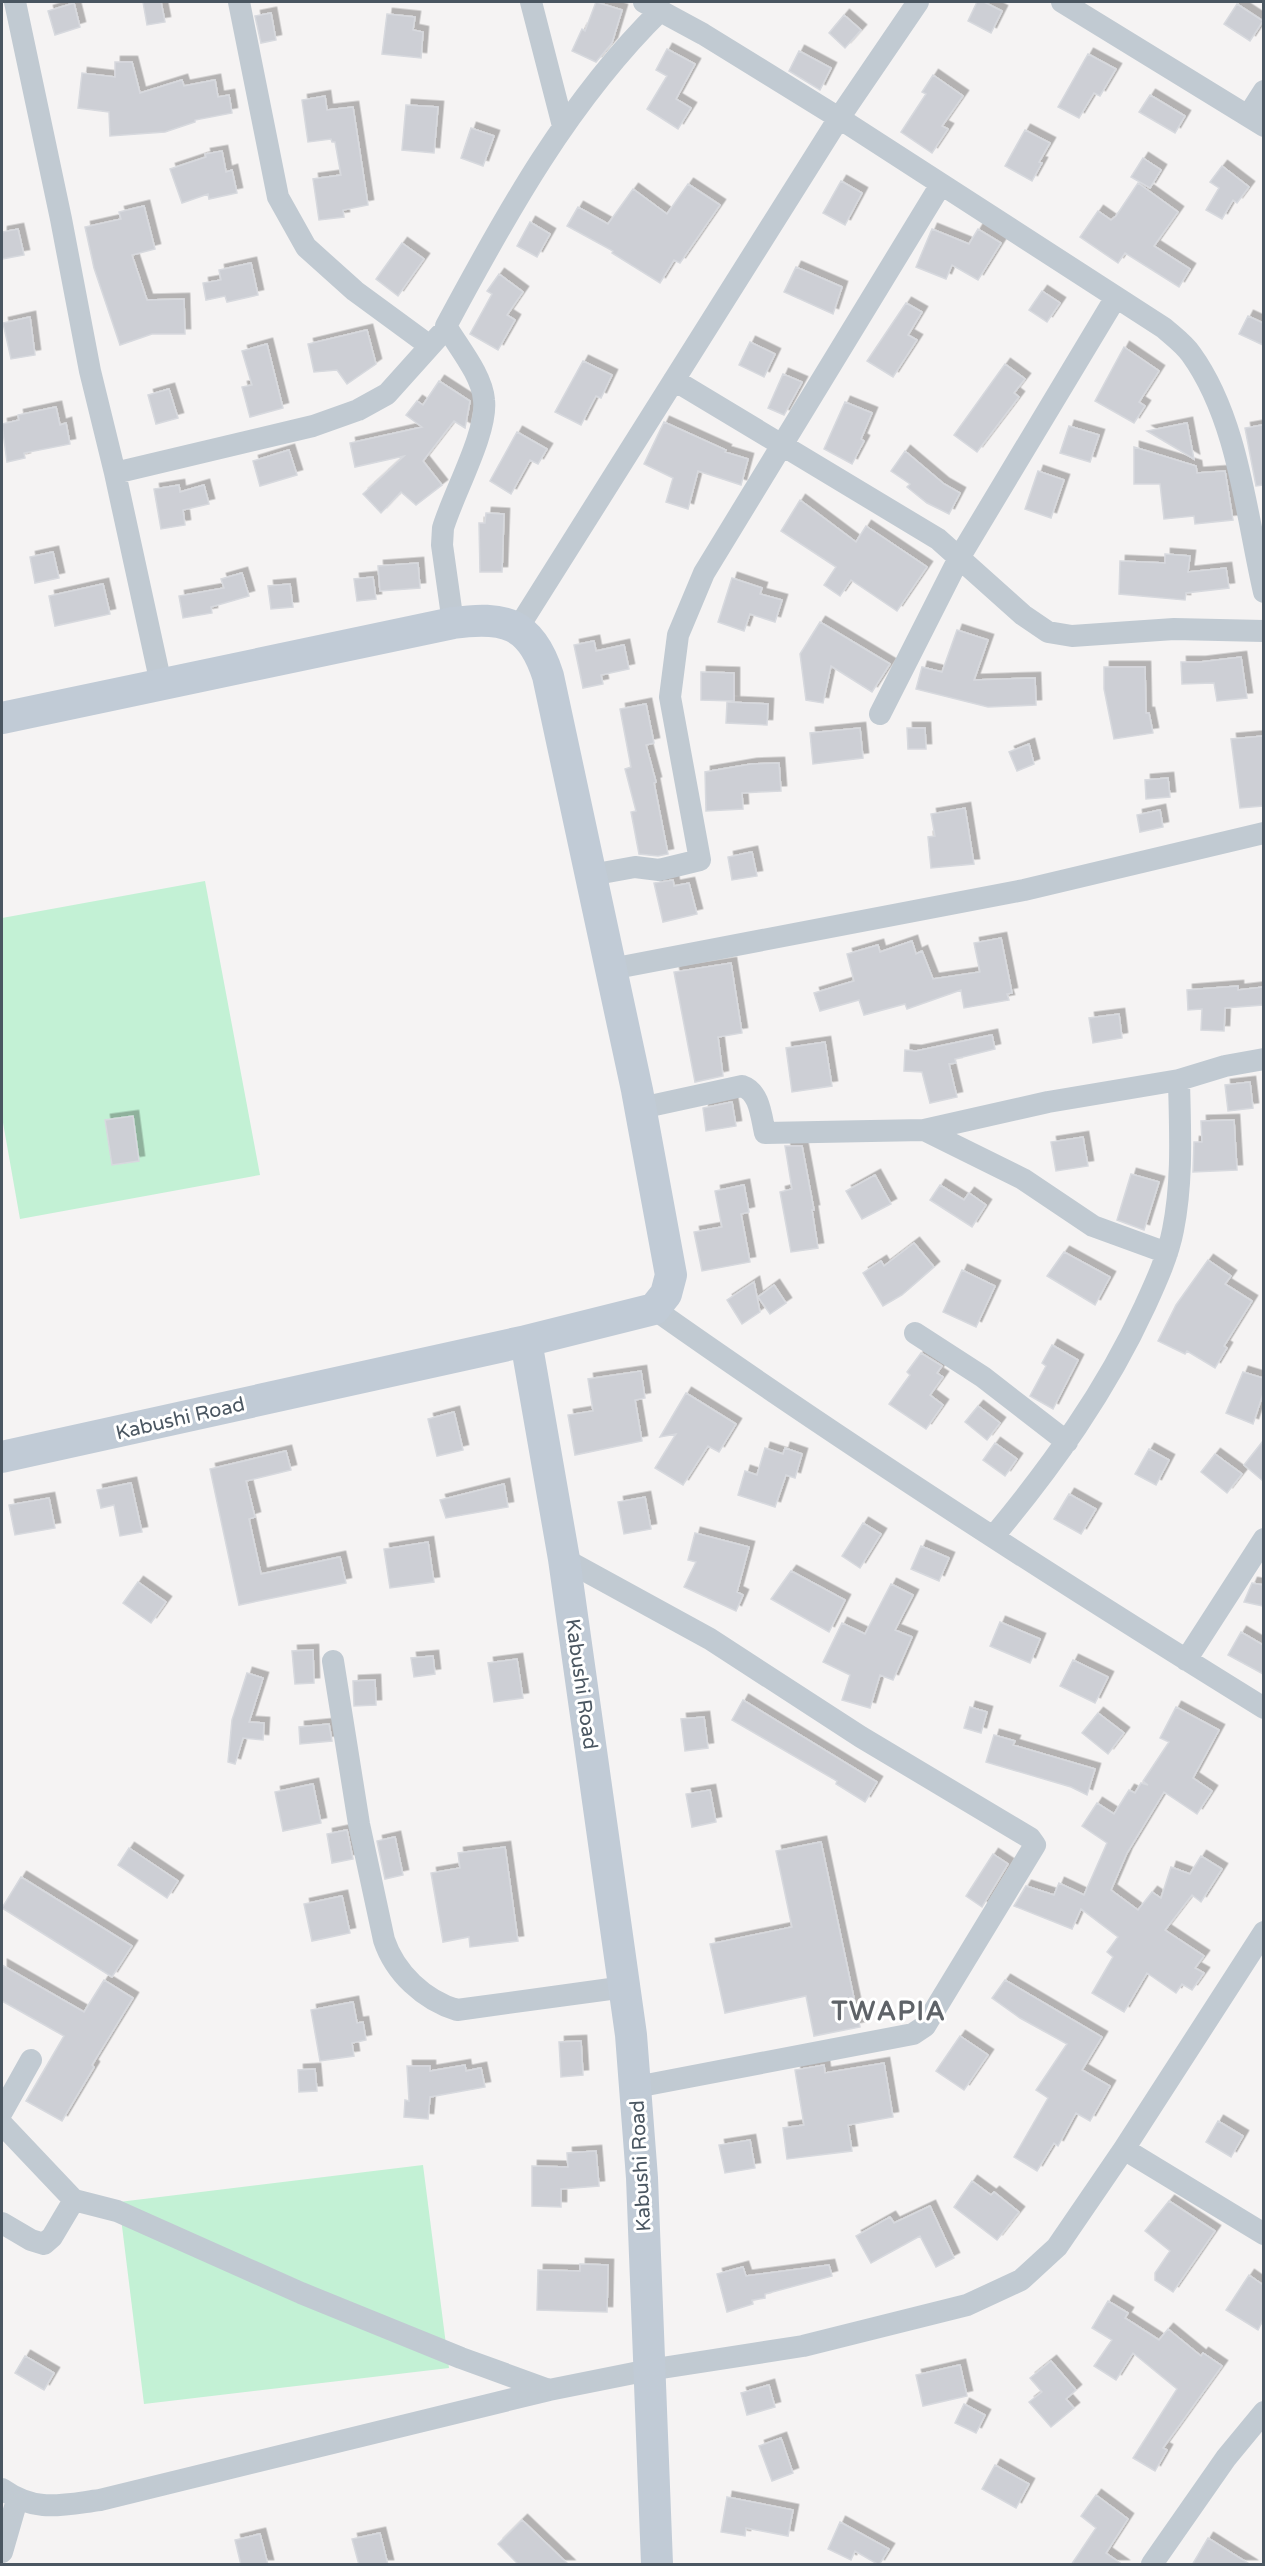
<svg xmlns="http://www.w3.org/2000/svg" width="1265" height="2566" viewBox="0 0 1265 2566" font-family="'Varela Round',sans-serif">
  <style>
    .green { fill: #c3f1d5 }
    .building { fill: #cdcfd5; stroke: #d7d9de; stroke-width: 1.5; filter: url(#shadow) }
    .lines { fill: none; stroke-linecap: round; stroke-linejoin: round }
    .minor { stroke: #c1cad2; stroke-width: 22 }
    .secondary { stroke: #c1cbd6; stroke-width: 32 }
    .labels { text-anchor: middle; stroke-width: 6; stroke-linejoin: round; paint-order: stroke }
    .street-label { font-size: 20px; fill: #4a5661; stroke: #fff }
    .district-label { font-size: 26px; font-weight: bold; letter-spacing: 1.5px; fill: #5f6368; stroke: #fff }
  </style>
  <defs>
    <filter id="shadow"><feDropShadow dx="5.5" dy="-5.5" stdDeviation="0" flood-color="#0004"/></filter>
  </defs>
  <rect width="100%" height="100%" fill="#f5f3f3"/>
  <path class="green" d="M205 881 260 1175 20 1219 2 1117V918Z
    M423 2165 449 2368 144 2404 119 2202Z"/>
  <path class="building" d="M143 2H161L165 22 147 25Z
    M596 2 622 10 612 43 596 62 572 51 582 29 585 31Z
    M977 2H984L1002 11 991 33 968 21Z
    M74 3 80 27 55 35 48 11Z
    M1237 4 1263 21 1250 41 1224 24Z
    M271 13 276 40 261 43 255 16Z
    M387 14 415 17 413 30 423 32 421 58 382 54Z
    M844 15 861 30 845 48 829 33Z
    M667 49 695 64 676 99 691 108 678 129 647 109 667 76 656 70Z
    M799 51 831 68 820 90 789 71Z
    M1088 54 1116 69 1100 96 1094 93 1079 118 1058 107Z
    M115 62H132L140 93 182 80 184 86 215 80 218 97 229 95 232 113 195 120V122L165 132 110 136 109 112 78 108 82 73 115 77Z
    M933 75 963 96 942 126 948 129 932 153 901 132 926 94 922 92Z
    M1150 95 1185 116 1175 133 1139 112Z
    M325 96 327 110 353 107 368 205 343 210 344 217 319 220 313 179 341 175 335 142H332L331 139 308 142 302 100Z
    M406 105 438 107 434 153 402 150Z
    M471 128 494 136 483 166 461 158Z
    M1025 130 1050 143 1039 162 1042 163 1032 181 1005 166Z
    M222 151 226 172 232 170 237 193 209 199 208 194 182 203 170 169 206 157 205 154Z
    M1143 158 1161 170 1150 188 1131 177Z
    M1222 166 1249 187 1237 203 1233 200 1222 219 1206 210 1219 188 1210 182Z
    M841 181 862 193 845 225 823 213Z
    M1138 183 1178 212 1154 246 1190 269 1179 287 1125 253 1118 263 1080 237 1098 211 1111 220 1116 216Z
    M688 184 720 205 680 263 674 260 660 283 612 253 613 251 567 226 578 207 608 224 633 189 667 214Z
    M144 206 155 249 132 255 147 300 184 299 185 334H152L120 345 94 268 85 227 121 219 119 212Z
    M530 222 550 234 537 257 517 246Z
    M18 229 24 255 2 259V232Z
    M932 229 969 244 978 229 1001 243 978 280 952 265 946 279 916 267Z
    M402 243 424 259 398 296 376 279Z
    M251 263 258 295 227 302 225 296 206 300 203 283 221 280 219 270Z
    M796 267 842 287 833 314 784 292Z
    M499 274 523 292 507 315 515 320 498 350 470 334 492 294 487 291Z
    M1042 291 1060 303 1047 322 1029 310Z
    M906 303 922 312 908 335 917 340 893 377 867 361Z
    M1248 316 1263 323V345L1239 334Z
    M30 317 35 355 11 359 3 323Z
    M367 330 376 364 347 384 337 370 314 372 308 344Z
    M750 342 775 354 764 377 739 365Z
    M267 344 283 408 250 417 242 387 252 385 242 351Z
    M1124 347 1159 371 1139 402 1145 406 1134 423 1095 401Z
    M583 361 612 375 601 398 596 396 581 425 555 412Z
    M1005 364 1025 379 1014 393 1019 397 977 452 954 435Z
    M783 374 802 382 784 415 768 408Z
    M439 381 470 401 465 428 454 421 423 461 442 485 416 505 401 492 381 513 363 494 404 456 355 467 350 443 422 427 406 415 417 401 423 405Z
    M169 389 178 418 156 424 148 395Z
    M845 402 872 413 861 439 864 441 852 464 824 449Z
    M56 407 60 425 66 423 70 444 24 453 25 458 7 462 2 424 19 420 18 415Z
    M664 422 726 450 725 452 748 459 741 485 698 471 688 509 666 502 673 478 644 464Z
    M1187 423 1194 459 1147 431Z
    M1263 425V485L1256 486 1245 428Z
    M1069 426 1099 435 1090 462 1060 453Z
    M517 432 547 449 538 464 530 460 511 494 490 481Z
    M1134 447 1196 466 1197 473 1225 471 1233 520 1195 524 1194 516 1164 519 1160 484H1134Z
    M289 450 297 475 260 486 253 461Z
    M905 451 944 484 960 493 949 514 927 503 907 487 910 484 891 471Z
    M1038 471 1064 480 1051 518 1025 509Z
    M179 485 180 492 204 485 209 504 183 510 185 525 161 529 154 489Z
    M800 500 856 542 866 526 927 567 897 611 851 580 840 596 824 585 836 567 781 531Z
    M486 513 504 514 502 572H480L479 523H485Z
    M53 552 59 578 35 583 30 557Z
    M1165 554 1190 556 1188 572 1226 568 1229 588 1186 593 1185 600 1119 594 1120 561 1165 563Z
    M418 563 420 588 380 591 378 566Z
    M242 573 249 596 211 607 212 613 183 618 179 596 224 588 221 579Z
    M373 577 376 599 357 601 354 579Z
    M732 578 762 588 760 594 782 600 775 622 750 614 744 631 718 622Z
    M103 584 110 614 55 626 49 596Z
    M290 584 293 607 271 609 268 586Z
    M820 622 890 664 872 692 831 666 823 703 806 700 800 654Z
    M957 630 988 640 974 680 1035 678 1036 705 988 707 916 689 922 667 942 672Z
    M594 641 596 651 624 645 629 669 601 675 603 684 583 688 574 645Z
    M1241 657 1247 698 1217 701 1214 683 1182 684 1181 662H1200Z
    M1104 667H1145L1146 713H1149L1153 733 1114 739 1104 689Z
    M701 672 734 673V701L701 700Z
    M727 702 768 704 767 725 726 723Z
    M646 704 654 743 646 745 656 782 654 783 668 854 658 856 639 854 631 812 636 811 625 769 631 767 620 709Z
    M860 728 863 758 813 764 810 733Z
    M907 728H925L926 749H908Z
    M1263 736V806L1240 808 1231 739Z
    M1029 744 1034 764 1017 771 1009 752Z
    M779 763 781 791 742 793 743 809 706 811 705 772 751 764Z
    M1168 778 1170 797 1146 799 1145 780Z
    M965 808 974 864 931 868 928 837 935 836 931 814Z
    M1160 810 1163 827 1140 832 1137 815Z
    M752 852 757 876 732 880 728 857Z
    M673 880 674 886 689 883 697 914 663 922 654 883Z
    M1001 938 1012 993 1007 994 1009 1000 964 1008 961 990 907 1009 905 1004 864 1015 859 1000 820 1011 814 993 854 981 847 954 878 945 880 952 912 941 916 954 922 951 933 979 980 972 974 943Z
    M731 963 742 1033 718 1037 723 1076 695 1082 674 972Z
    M1238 986V990L1263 987V1005L1225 1008 1224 1031 1201 1030 1202 1009 1188 1010 1187 990Z
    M1119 1014 1122 1038 1093 1043 1089 1018Z
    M992 1035 995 1049 955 1059 956 1063 949 1064 957 1097 930 1103 922 1072 904 1071 905 1050 916 1051Z
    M825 1042 832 1086 792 1092 786 1048Z
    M1250 1082 1253 1108 1228 1111 1225 1085Z
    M732 1102 736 1126 706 1131 703 1108Z
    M133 1116 139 1161 112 1165 105 1120Z
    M1234 1120 1237 1170 1193 1172 1194 1142H1202L1201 1121Z
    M1083 1137 1088 1166 1056 1171 1051 1142Z
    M785 1146H802L814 1210H812L818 1248 791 1252 780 1192 792 1189Z
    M1131 1174 1159 1182 1144 1230 1117 1220Z
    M875 1175 891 1204 862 1219 846 1191Z
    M744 1185 749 1212 741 1214 750 1262 702 1271 694 1232 722 1227 715 1191Z
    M940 1185 964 1200 969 1193 986 1205 972 1227 930 1200Z
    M914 1243 934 1267 902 1295 883 1306 863 1273 881 1261 884 1266Z
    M1064 1252 1110 1277 1095 1305 1047 1276Z
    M1208 1260 1231 1276 1225 1284 1252 1301 1224 1346 1227 1348 1215 1368 1187 1351 1185 1354 1158 1341 1176 1305Z
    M962 1270 995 1286 976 1327 943 1312Z
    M754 1282 760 1312 742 1324 727 1300Z
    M774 1285 786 1303 770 1314 758 1297Z
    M1052 1345 1078 1360 1053 1409 1030 1396 1046 1366 1042 1363Z
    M921 1353 942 1366 937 1373 943 1377 930 1395 943 1405 926 1429 889 1404 910 1375 907 1372Z
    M641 1371 645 1398 635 1400 642 1441 575 1455 568 1415 593 1411 588 1379Z
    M1243 1372 1263 1378V1394L1253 1424 1226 1413Z
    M686 1393 736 1424 719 1452 708 1446 683 1485 655 1468 676 1434 660 1437Z
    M978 1406 1000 1423 987 1440 965 1422Z
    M454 1412 463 1450 437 1456 428 1419Z
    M1263 1441V1481L1244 1465Z
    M995 1443 1017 1459 1005 1476 983 1460Z
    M765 1448 783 1454 785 1448 802 1454 795 1478 786 1475 775 1507 738 1495 745 1471 757 1475Z
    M1149 1449 1169 1460 1156 1485 1135 1474Z
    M286 1451 291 1470 246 1481 255 1517 249 1519 261 1574 340 1557 346 1583 239 1605 210 1469Z
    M1215 1454 1242 1474 1227 1493 1201 1472Z
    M131 1483 142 1532 120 1536 114 1505 101 1508 97 1490Z
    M504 1484 508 1507 446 1518 440 1500Z
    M1069 1494 1096 1509 1081 1534 1054 1519Z
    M645 1497 651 1529 624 1534 618 1502Z
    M49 1498 55 1528 15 1535 9 1505Z
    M863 1523 881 1534 860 1568 842 1556Z
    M695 1533 749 1547 737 1592 743 1595 736 1611 684 1587 696 1562 688 1560Z
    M428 1542 434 1582 390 1588 384 1549Z
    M921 1546 949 1558 939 1581 911 1569Z
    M791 1571 845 1600 829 1632 771 1599Z
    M138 1582 166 1602 151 1623 123 1603Z
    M1252 1583 1263 1585V1606L1244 1602Z
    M891 1584 913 1595 895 1630 912 1637 893 1680 880 1675 870 1708 842 1700 850 1675 823 1662 842 1623 865 1634Z
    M1000 1622 1040 1639 1030 1663 990 1646Z
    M1241 1632 1263 1645V1674L1228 1655Z
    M313 1650 314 1683 295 1684 292 1651Z
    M433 1656 435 1674 414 1677 411 1658Z
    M517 1659 523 1698 494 1702 488 1663Z
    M1073 1660 1108 1677 1095 1703 1060 1686Z
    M247 1673 263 1678 249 1722 264 1723 263 1740 243 1738 235 1764 228 1762 232 1720Z
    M375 1680 376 1705 354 1706 353 1681Z
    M743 1700 877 1782 865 1802 836 1784 837 1781 732 1720Z
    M970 1707 987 1712 981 1733 964 1728Z
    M1176 1707 1219 1730 1193 1778 1212 1791 1197 1814 1164 1792 1127 1853 1111 1890 1138 1910 1152 1892 1161 1898 1171 1867 1190 1874 1201 1856 1222 1869 1201 1902 1192 1895 1165 1930 1204 1956 1195 1968 1204 1973 1192 1990 1182 1984 1176 1993 1147 1973 1124 2012 1092 1993 1113 1957 1107 1952 1118 1937 1081 1909 1072 1929 1014 1906 1026 1886 1054 1895 1059 1883 1084 1895 1107 1843 1082 1826 1097 1803 1114 1814 1129 1790 1135 1793 1141 1783 1148 1785 1143 1781 1169 1742 1160 1738Z
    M1098 1713 1124 1733 1108 1754 1082 1733Z
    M704 1717 708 1748 685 1751 681 1719Z
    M329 1724 332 1741 300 1744 299 1727Z
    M994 1735 1015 1741 1013 1745 1095 1769 1087 1795 1071 1787 986 1762Z
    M313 1784 321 1823 283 1831 275 1792Z
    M710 1790 716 1822 692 1827 686 1794Z
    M347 1830 353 1859 332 1863 327 1834Z
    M395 1837 403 1875 385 1879 377 1841Z
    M821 1842 860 2027 814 2036 806 1996 725 2013 710 1944 792 1927 776 1851Z
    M505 1847 518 1941 470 1947 469 1937 443 1942 431 1873 460 1868 458 1853Z
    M129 1848 178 1881 167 1898 118 1865Z
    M993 1854 1008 1864 982 1907 966 1896Z
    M21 1877 132 1946 112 1977 2 1908Z
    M342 1896 350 1933 312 1941 304 1904Z
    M2 1965 84 2012 104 1980 133 1998 92 2065 94 2067 62 2121 26 2101 64 2036 2 2001Z
    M1005 1980 1102 2037 1082 2070 1110 2086 1090 2121 1076 2113 1058 2146 1054 2143 1037 2171 1014 2157 1048 2098 1036 2090 1067 2044 1020 2018 992 1998Z
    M353 2002 357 2023 363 2022 366 2040 352 2043 354 2056 320 2061 311 2010Z
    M960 2036 988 2055 964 2090 936 2071Z
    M581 2041 583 2075 561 2077 559 2042Z
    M884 2063 893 2117 848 2125 852 2151 787 2159 783 2128 804 2125 795 2070 824 2065 825 2073Z
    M465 2065 466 2071 481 2068 485 2087 430 2097 428 2119 404 2117 405 2100 409 2101 407 2066H430V2071Z
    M315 2069 317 2091 299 2092 298 2070Z
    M1218 2121 1243 2136 1231 2157 1206 2142Z
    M750 2140 755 2168 725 2173 719 2145Z
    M596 2151 599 2186 561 2189V2207L532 2206V2166L568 2167 567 2153Z
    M972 2181 991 2195 994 2192 1019 2212 997 2240 954 2207Z
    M1169 2201 1215 2231 1173 2292 1155 2280V2273L1170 2251 1145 2231Z
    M930 2206 954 2258 936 2267 920 2236 871 2263 856 2236 890 2217 894 2223Z
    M580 2264 608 2265 607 2312 537 2310 538 2270 580 2271Z
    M829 2265 832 2276 765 2294V2298L752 2300 753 2304 727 2312 717 2274 743 2267 746 2276Z
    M1249 2275 1263 2285V2320L1258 2330 1226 2310Z
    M1108 2301 1128 2313 1125 2318 1159 2340 1168 2329 1201 2356 1203 2353 1222 2366 1163 2448 1167 2450 1155 2471 1133 2458 1177 2389 1133 2353 1116 2380 1094 2366 1112 2340 1092 2328Z
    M25 2356 54 2373 44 2390 15 2373Z
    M1051 2361 1076 2390 1066 2399 1074 2408 1051 2427 1029 2402 1042 2392 1030 2378Z
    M960 2365 967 2396 923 2406 916 2375Z
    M769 2385 775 2407 747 2415 741 2393Z
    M964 2404 985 2415 976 2433 955 2423Z
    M781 2438 793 2473 772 2481 759 2446Z
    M995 2465 1029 2484 1016 2508 982 2489Z
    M1096 2495 1128 2519 1106 2553 1123 2565H1071L1096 2528 1081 2516Z
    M727 2497 793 2510 788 2536 746 2528 745 2536 721 2532Z
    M522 2520 569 2565H519L498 2544Z
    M840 2522 889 2549 879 2565 855 2551 851 2560 828 2549Z
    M380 2533 388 2565H359L352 2539Z
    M260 2534 268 2565H241L235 2540Z
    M1208 2538 1251 2565H1192Z"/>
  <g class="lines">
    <path class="minor" d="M15 2 61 219 90 371 115 473 161 684
      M239 2 278 197 306 247 355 291 430 346
      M531 2 563 126
      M644 2 703 34 839 118 1164 328C1173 336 1184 344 1191 354 1238 419 1246 514 1264 592
      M1062 2 1264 126
      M1248 116 1264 91
      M674 380 938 539 1023 615 1048 632 1072 636 1174 629 1264 631
      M115 473 313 426 358 410 387 394 440 335
      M453 623 442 545 443 528C453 494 488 432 484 400 482 375 459 348 446 326 506 214 569 100 661 10
      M518 628 839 118 918 2
      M880 714 959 558 1116 297
      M591 875 635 867 659 870 700 860 670 697 678 635 704 573 940 186
      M611 969 1024 890 1264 833
      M641 1108 742 1086C760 1092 761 1116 765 1133L924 1130 1048 1102 1179 1080 1225 1066 1264 1059
      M924 1130 1023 1179 1093 1226 1167 1253
      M654 1309C852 1449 1057 1580 1264 1708
      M915 1333 983 1377 1067 1442
      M993 1537C1052 1466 1106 1391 1145 1306 1156 1282 1168 1256 1173 1230 1183 1180 1180 1130 1179 1080
      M564 1559 710 1639 861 1737 1030 1838 1035 1845 925 2026 913 2034 636 2087
      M1186 1660 1264 1539
      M333 1661 359 1824 384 1940C395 1973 424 2000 457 2010L625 1987
      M2 2112 31 2060
      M2 2124 74 2200 117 2211 301 2293 461 2358 549 2390
      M1124 2149 1264 2234
      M2 2223 31 2240 44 2244 52 2237 74 2200
      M2 2489C36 2513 61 2505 100 2500L549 2390 649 2370 803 2346 967 2305 1021 2280 1057 2247 1124 2149 1264 1932
      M2 2552 17 2500
      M1152 2564 1226 2458 1264 2412"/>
    <path class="secondary" d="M2 718 453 623C504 616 531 622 548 676L637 1090 671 1275 666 1294 654 1309 526 1341
      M2 1457 526 1341 564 1559 631 2035 642 2178 657 2564"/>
  </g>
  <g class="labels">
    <g class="street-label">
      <text transform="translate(180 1418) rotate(-13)" y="7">Kabushi Road</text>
      <text transform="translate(582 1684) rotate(82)" y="7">Kabushi Road</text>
      <text transform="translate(640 2166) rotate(-93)" y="7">Kabushi Road</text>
    </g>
    <g class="district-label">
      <text x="889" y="2020">TWAPIA</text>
    </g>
  </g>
  <rect width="1265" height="2566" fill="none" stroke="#4a5661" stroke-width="6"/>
</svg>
